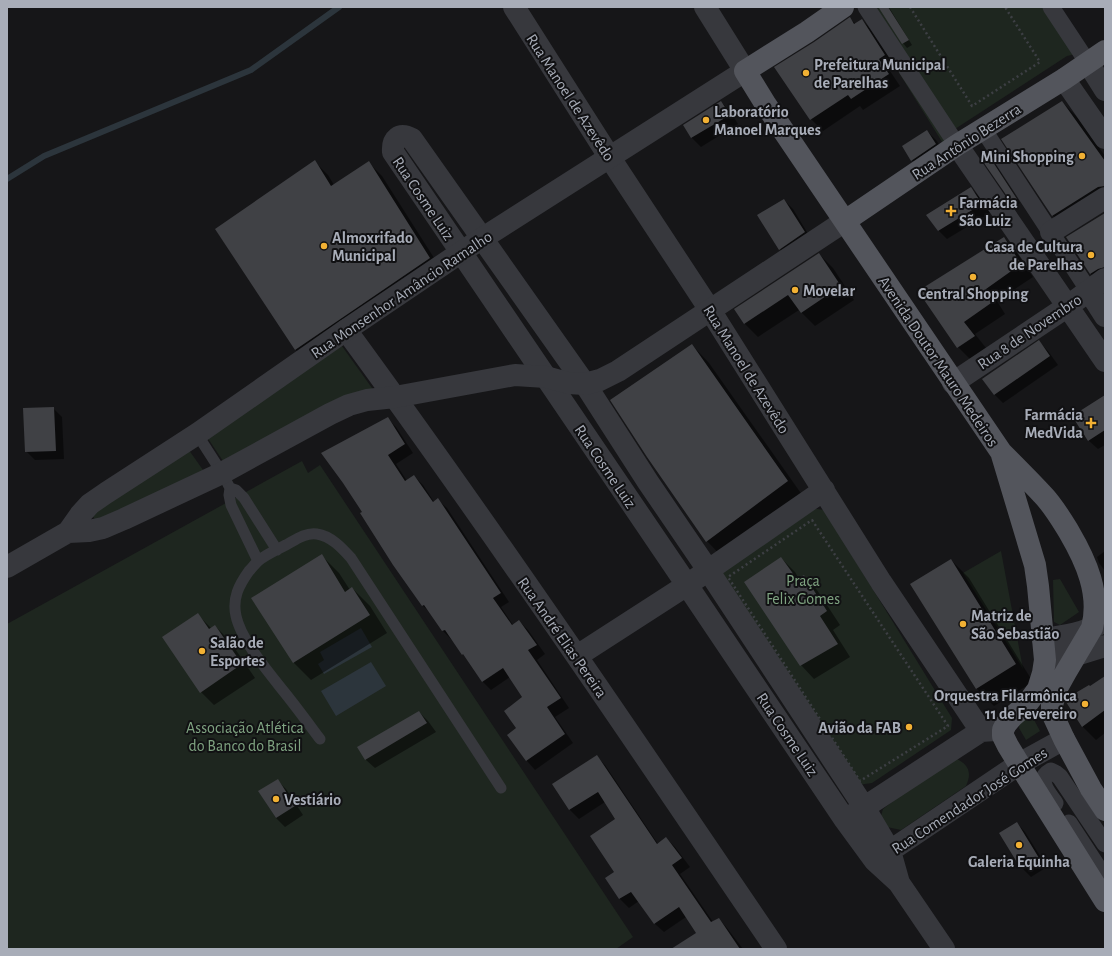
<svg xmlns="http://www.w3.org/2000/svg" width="1112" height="956" viewBox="0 0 1112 956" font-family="'Alegreya Sans',sans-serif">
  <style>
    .green { fill: #1e261f }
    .water { fill: #2c353c }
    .shadow { fill: #0007 }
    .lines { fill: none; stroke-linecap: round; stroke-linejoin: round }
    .stream { stroke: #2c353c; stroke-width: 6 }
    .building { fill: #404145 }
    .path { stroke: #3d3f44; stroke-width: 2.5; stroke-dasharray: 2 3; stroke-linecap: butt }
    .service { stroke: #37383d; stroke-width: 11 }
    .pedestrian { stroke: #37383d; stroke-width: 17 }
    .minor { stroke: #37383d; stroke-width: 22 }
    .tertiary { stroke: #37383d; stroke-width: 22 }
    .primary { stroke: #53555c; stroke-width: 22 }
    .poi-dot { fill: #f2b134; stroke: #111113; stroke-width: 1.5 }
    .labels { text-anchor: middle; stroke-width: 4; stroke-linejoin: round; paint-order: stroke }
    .poi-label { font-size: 16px; font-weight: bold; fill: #a8adb8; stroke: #111113; text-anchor: start }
    .street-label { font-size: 16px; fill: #a8adb8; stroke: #111113 }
    .park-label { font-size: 16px; fill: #7fa381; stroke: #111113 }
  </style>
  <rect width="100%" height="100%" fill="#161618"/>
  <path class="green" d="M858 7H1056L1085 52 1067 56 955 129 944 145Z
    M339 342 377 395 227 467 205 434Z
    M186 446 208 477 96 521 90 512Z
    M302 461 308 473 320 465 633 937 616 949H7V624Z
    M811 508 824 510 952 718 951 730 872 783 858 785 720 571Z
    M1001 551 1023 669 963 573Z
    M1060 579 1079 612 1060 625 1054 622 1053 580Z
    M1032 716 1040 731 1026 740 1019 728C1019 720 1026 719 1032 716Z
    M957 759C969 765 972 773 966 786L901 830 887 827 881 816 883 809 947 760Z"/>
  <path class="water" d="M361 628 372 647 324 674 318 664 324 660 320 652Z
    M371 662 386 686 336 716 321 691Z"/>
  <path class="shadow" d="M882 7H888L890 9 912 45 907 48 903 43 880 8Z
    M850 19 856 24 862 20 874 32 897 67 890 71 900 86 863 110 860 106 823 131 811 119Z
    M721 102 730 111 738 124 701 147 692 138 684 126Z
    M1062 102 1078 118 1105 156V209L1069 232 1053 216 1003 139Z
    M927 131 936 140 945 153 921 169 912 160 903 146Z
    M990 160 995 164 1020 203 1016 206 1012 201Z
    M315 162 328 175 334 185 369 163 382 176 443 272 309 363 296 350 216 230Z
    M971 189 980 197 990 213 947 239 938 230Z
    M784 200 793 209 813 242 788 258 780 249Z
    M1105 214V288L1091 274 1067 238Z
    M1004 238 1015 250 1033 277 997 301 1005 314 975 334 986 348 970 359 958 347 920 292Z
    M819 254 833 268 854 300 815 326 799 310 758 337 745 324 735 310Z
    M1039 342 1048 351 1058 365 1003 403 994 394Z
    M692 345 709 363 805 499 724 559 707 541Z
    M1105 401V445L1098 449 1089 441Z
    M53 408 62 417 64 459 35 460 26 451Z
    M387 418 396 427 413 453 396 464 407 481 414 476 423 485 434 502 438 500 447 508 509 602 501 607 513 625 519 621 528 630 545 654 537 660 569 708 555 717 573 743 535 770 527 761 508 735 518 729 524 698 510 677 491 690 482 681 468 659 452 640 443 631 432 614 423 606 362 513 363 512Z
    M1105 551V571L1099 563 1097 557Z
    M322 556 339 573 350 590 352 588 370 606 387 633 311 680 294 663Z
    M781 558 795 572 799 579 804 576 817 590 840 625 833 630 850 657 814 679 801 665Z
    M951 560 969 578 1033 682 994 706 976 688Z
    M198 615 212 629 215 626 229 640 255 678 214 705 201 692Z
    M1105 677V733L1096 740 1083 727 1067 701Z
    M419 712 428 721 436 732 375 768 366 760 359 747Z
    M596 756 605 765 658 844 666 838 675 847 690 867 680 874 713 922 719 919 727 928 743 949H673L697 933 686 917 664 932 655 924 639 901 629 908 620 899 607 878 616 872 617 819 605 802 579 819 570 810 553 784Z
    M277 780 286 789 303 815 285 827 276 818 259 792Z
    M1017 823 1025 832 1047 867 1031 877 1022 868Z"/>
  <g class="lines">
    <path class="stream" d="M7 179 44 156 251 70 339 7"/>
  </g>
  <path class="building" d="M881 7H888L909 40 902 44 879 8Z
    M850 17 854 24 862 19 885 55 879 59 889 74 851 99 848 95 810 120 774 67 814 42Z
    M721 101 730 115 691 138 683 125Z
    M1062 101 1105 161V186L1098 187 1052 216 1001 139Z
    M927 130 936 144 911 161 902 146Z
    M991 159 1017 199 1011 202 984 163Z
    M315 160 331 186 369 161 430 258 295 350 215 229Z
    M971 187 982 204 938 231 926 215Z
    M784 199 805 232 779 250 757 215Z
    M1105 213V267L1098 269 1090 274 1066 237Z
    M1004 237 1021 264 986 289 994 301 964 322 975 336 957 348 918 291Z
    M819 253 841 286 801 313 788 295 744 324 734 309Z
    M1039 340 1050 356 994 395 982 379Z
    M692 344 788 481 706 542 647 457 610 400Z
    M1105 395V430L1088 441 1072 416Z
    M54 407 56 451 25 452 23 408Z
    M388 417 405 444 388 455 405 481 414 475 433 502 438 498 501 593 493 598 512 625 519 620 537 645 528 650 561 698 547 707 565 734 526 761 507 735 516 728 504 711 522 697 503 668 482 682 463 654 462 655 445 630 442 631 424 605 422 606 393 565 360 513 362 512 343 483 321 453Z
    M322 554 345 592 352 587 370 615 293 663 251 598Z
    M781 557 797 579 804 575 827 611 820 616 838 644 800 666 744 582Z
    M951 559 1016 664 976 689 910 584Z
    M198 613 209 629 215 625 242 664 200 693 162 637Z
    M1105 676V710L1082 727 1066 702 1067 698 1089 685 1090 686Z
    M419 711 427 723 365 760 357 747Z
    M597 755 657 844 666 837 682 858 672 865 711 922 719 918 740 949H671L696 933 679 907 654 924 631 892 619 899 605 878 614 872 590 836 615 819 598 792 569 810 552 784Z
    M278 779 295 806 276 818 258 791Z
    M1017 822 1039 858 1021 869 999 833Z"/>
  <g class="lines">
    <path class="path" d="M910 7 972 106 1040 62 1005 7
      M812 520 948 726 860 781 728 577Z"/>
    <path class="service" d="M197 434 222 473 230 488 229 495 231 505 258 561
      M230 488 236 490 244 498 277 550
      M320 739C308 723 297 708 285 693 269 673 241 640 236 616 232 598 239 585 249 571 252 568 254 565 257 562 263 556 278 549 286 545 295 540 306 532 317 534 331 536 342 548 351 558L501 788"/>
    <path class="pedestrian" d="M866 7 957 145
      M1051 7 1088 63
      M983 129 1089 291
      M1055 803C1048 793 1035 780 1051 771L1055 773 1060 777 1105 844
      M1069 823 1105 878"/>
    <path class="minor" d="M514 7 610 158 710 310 881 582 981 731
      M1088 63 1105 90
      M1064 79 1105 138
      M957 145 1105 361
      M1051 232 1105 198
      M1089 291 1105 316
      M346 330C494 532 635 741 776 949
      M953 383 1068 306 1105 279
      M1043 639C1065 636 1086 633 1105 621
      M577 656 687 585 824 490
      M1045 660 1076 655 1105 646
      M851 816 981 731 995 730
      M878 859 1019 764 1064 739
      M899 883 890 851 864 807 708 570 648 482 585 384 412 139C399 132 392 139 393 152L687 585 845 820 875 861 899 883 944 949"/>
    <path class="tertiary" d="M68 532 89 531 103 528 124 519 222 473 330 414 349 405 367 400 395 397 515 375 546 377 568 383 585 384 600 380 618 371 845 221
      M7 567 68 532 80 515 90 504 106 493 197 434 346 330 472 245 745 71 705 7"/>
    <path class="primary" d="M843 7 807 32 745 71 766 105 1001 452C1015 466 1029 480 1042 494 1053 505 1061 519 1069 532 1086 561 1101 594 1092 628L1066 672 1057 688 1052 705V713L1064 739 1091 789 1105 810
      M845 221 957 145 1064 79 1105 51
      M1002 455 1035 565 1038 586 1045 660 1043 673 1038 689 1027 704 1012 717 1006 724 1003 730V736L1008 746 1019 764 1105 901"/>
  </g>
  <g class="poi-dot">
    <circle cx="806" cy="73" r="4"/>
    <circle cx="706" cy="120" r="4"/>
    <circle cx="1082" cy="156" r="4"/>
    <path d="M949 205h4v4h4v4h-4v4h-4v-4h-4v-4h4z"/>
    <circle cx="324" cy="246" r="4"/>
    <circle cx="1091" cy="255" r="4"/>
    <circle cx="973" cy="277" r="4"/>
    <circle cx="795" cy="290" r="4"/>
    <path d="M1089 417h4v4h4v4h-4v4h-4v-4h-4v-4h4z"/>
    <circle cx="963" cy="624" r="4"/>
    <circle cx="202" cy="651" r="4"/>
    <circle cx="1085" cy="704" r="4"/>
    <circle cx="909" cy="727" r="4"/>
    <circle cx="276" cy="799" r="4"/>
    <circle cx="1019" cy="845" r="4"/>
  </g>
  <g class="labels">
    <g class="poi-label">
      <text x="814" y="70">Prefeitura Municipal<tspan x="814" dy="18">de Parelhas</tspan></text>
      <text x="714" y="117">Laboratório<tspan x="714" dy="18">Manoel Marques</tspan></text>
      <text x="1074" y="162" text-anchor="end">Mini Shopping</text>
      <text x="959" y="208">Farmácia<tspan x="959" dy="18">São Luiz</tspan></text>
      <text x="332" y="243">Almoxrifado<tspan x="332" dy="18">Municipal</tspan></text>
      <text x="1083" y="252" text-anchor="end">Casa de Cultura<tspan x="1083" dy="18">de Parelhas</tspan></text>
      <text x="803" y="296">Movelar</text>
      <text x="973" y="299" text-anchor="middle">Central Shopping</text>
      <text x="1083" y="420" text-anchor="end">Farmácia<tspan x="1083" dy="18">MedVida</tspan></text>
      <text x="971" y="621">Matriz de<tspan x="971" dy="18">São Sebastião</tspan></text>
      <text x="210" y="648">Salão de<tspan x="210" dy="18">Esportes</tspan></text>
      <text x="1077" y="701" text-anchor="end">Orquestra Filarmônica<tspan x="1077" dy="18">11 de Fevereiro</tspan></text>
      <text x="901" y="733" text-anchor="end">Avião da FAB</text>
      <text x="284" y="805">Vestiário</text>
      <text x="1019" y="867" text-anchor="middle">Galeria Equinha</text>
    </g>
    <g class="street-label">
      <text transform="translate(571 97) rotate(57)" y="6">Rua Manoel de Azevêdo</text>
      <text transform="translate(966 141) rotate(-33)" y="6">Rua Antônio Bezerra</text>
      <text transform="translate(424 198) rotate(56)" y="6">Rua Cosme Luiz</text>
      <text transform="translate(401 294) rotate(-34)" y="6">Rua Monsenhor Amâncio Ramalho</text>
      <text transform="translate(1029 331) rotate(-34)" y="6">Rua 8 de Novembro</text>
      <text transform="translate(939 361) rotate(56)" y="6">Avenida Doutor Mauro Medeiros</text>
      <text transform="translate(747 369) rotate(58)" y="6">Rua Manoel de Azevêdo</text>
      <text transform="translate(606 466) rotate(56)" y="6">Rua Cosme Luiz</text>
      <text transform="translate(563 637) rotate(55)" y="6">Rua André Elias Pereira</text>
      <text transform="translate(788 734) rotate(56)" y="6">Rua Cosme Luiz</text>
      <text transform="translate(969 800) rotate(-33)" y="6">Rua Comendador José Gomes</text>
    </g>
    <g class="park-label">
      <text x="803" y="586">Praça<tspan x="803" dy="18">Felix Gomes</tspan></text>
      <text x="245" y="733">Associação Atlética<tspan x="245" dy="18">do Banco do Brasil</tspan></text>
    </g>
  </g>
  <rect width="1112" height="956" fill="none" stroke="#a8adb8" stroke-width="16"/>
</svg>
